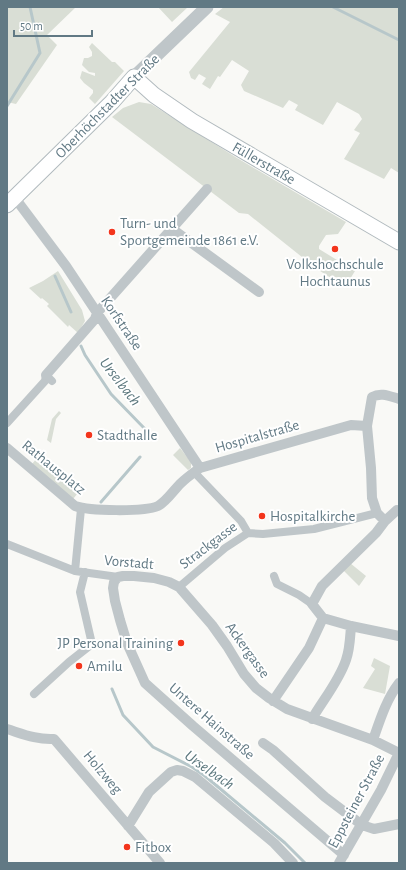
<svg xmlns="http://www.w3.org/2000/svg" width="406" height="870" viewBox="0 0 406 870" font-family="'Alegreya Sans',sans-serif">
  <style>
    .green { fill: #d9ded5 }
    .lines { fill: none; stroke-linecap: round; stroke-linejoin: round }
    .stream { stroke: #b7c7ca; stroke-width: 3 }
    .secondary-casing { stroke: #b1babe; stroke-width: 17 }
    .pedestrian { stroke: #bfc6c9; stroke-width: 8 }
    .minor { stroke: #bfc6c9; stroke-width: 10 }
    .tertiary { stroke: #bfc6c9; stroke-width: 13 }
    .secondary { stroke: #fff; stroke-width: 15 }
    .poi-dot { fill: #f3351c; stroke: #fff; stroke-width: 1.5 }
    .labels { text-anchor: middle; stroke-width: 4; stroke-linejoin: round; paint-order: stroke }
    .street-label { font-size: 15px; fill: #617984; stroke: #fff }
    .poi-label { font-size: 15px; fill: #617984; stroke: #fff; text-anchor: start }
    .water-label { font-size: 16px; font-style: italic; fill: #5c787e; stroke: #fff }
  </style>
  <rect width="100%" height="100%" fill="#f9f9f6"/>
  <path class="green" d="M7 7H76L47 35 57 45 16 104 7 102Z
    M158 7H188L172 22Z
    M224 7H399V173L391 168 384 179 344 159 360 133 354 130 362 119 359 114 337 102 323 125 295 110 298 105 289 100 283 108 244 91 241 85 249 71 232 60 220 77 218 76 210 89 202 84 206 78 199 74 195 80 191 78 189 72 230 22 215 14Z
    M92 43 112 62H115L124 71 95 104 89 98 93 93V90L84 83 80 78 82 71 95 76V73L89 72 82 65 84 58H88L92 56V52L89 47Z
    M139 102 151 104 237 158 346 222 338 234 326 235 319 246V249L355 271 345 287 317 269 248 214 239 213 112 117 123 108Z
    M58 271 82 310 85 321 78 333 69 325 68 327 47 306 49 304 42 298 41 299 29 288 43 281Z
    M59 411 61 413 56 419 51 443 47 440 52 419Z
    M180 448 191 462V468L188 470 173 455Z
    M37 458 78 493 73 499 32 464Z
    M350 563 366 576 359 586 343 570Z
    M374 658 390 666 385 694 363 688 375 669 371 666Z"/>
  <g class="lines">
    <path class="stream" d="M333 7 399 40
      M7 106 40 53 30 7
      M55 276 71 312
      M81 346 85 355 111 394 145 429
      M101 502 140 457
      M112 689 123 715 153 747 192 767 205 776 285 843 305 863"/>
    <defs>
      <path id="secondary" d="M7 205 112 102 134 77 154 95 192 121 399 242"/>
    </defs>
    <use href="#secondary" class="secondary-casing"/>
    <path class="pedestrian" d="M7 423 45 381 46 375 52 381
      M194 472 241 521 248 533
      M7 544 75 571 118 577
      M75 571 81 509
      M274 576 277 584 299 595 312 604
      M179 587 225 548 248 533 263 534 314 529 377 513
      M34 694 69 662 92 644 80 592 85 572"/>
    <path class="minor" d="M15 198 66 266 200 468
      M171 228 259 292
      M46 375 95 319 97 313 207 189
      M7 448 75 506C89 511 144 512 158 506 167 501 173 491 180 484 186 478 193 473 200 468L351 425 367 426
      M397 510 385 521 376 533 322 586 312 604 323 618 351 626 399 636
      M385 521 377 513 372 498 371 468 367 426 372 397C381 392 389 396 399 399
      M273 701 309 648 323 618
      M312 719C323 700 339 681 346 660 350 649 350 638 351 626
      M7 729C23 734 37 740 54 739L160 863
      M373 740C380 720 386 700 399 683
      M263 743 273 750 325 797 362 825 374 829 399 824
      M128 826 149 792 171 772 177 770 183 771 195 777 274 843 293 863
      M344 855 193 726 145 683 127 643 120 620 115 601 113 588 114 582 118 577 123 576H134L154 578 169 582 179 587 212 625 227 646 244 674 256 688 269 698 287 709 373 740 399 753
      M339 863 381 790 399 753"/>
    <path class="tertiary" d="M134 77 207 7"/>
    <use href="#secondary" class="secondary"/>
  </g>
  <g class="poi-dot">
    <circle cx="112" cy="232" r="4"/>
    <circle cx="335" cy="249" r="4"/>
    <circle cx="89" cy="435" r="4"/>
    <circle cx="262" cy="516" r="4"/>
    <circle cx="181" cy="643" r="4"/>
    <circle cx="79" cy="666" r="4"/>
    <circle cx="127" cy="847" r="4"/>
  </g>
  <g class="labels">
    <g class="street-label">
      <text transform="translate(107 106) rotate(-45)" y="5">Oberhöchstadter Straße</text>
      <text transform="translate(264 163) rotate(30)" y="5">Füllerstraße</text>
      <text transform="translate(122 323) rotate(56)" y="5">Korfstraße</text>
      <text transform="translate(257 436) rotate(-16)" y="5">Hospitalstraße</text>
      <text transform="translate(54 467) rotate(39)" y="5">Rathausplatz</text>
      <text transform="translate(208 545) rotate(-37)" y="5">Strackgasse</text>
      <text transform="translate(129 562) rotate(5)" y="5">Vorstadt</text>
      <text transform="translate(248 650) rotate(54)" y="5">Ackergasse</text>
      <text transform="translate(212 721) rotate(41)" y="5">Untere Hainstraße</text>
      <text transform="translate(103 772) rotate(50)" y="5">Holzweg</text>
      <text transform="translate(356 801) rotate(-62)" y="5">Eppsteiner Straße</text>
    </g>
    <g class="poi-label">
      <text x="120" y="228">Turn- und<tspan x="120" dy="17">Sportgemeinde 1861 e.V.</tspan></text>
      <text x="335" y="269" text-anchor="middle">Volkshochschule<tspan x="335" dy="17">Hochtaunus</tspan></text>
      <text x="97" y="440">Stadthalle</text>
      <text x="270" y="521">Hospitalkirche</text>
      <text x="173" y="648" text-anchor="end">JP Personal Training</text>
      <text x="87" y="671">Amilu</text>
      <text x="135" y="852">Fitbox</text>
    </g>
    <g class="water-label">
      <text transform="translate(121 381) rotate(52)" y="6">Urselbach</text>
      <text transform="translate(210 769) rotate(35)" y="6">Urselbach</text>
    </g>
  </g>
  <rect width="406" height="870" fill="none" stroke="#617984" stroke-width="16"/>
  <path d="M14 30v6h78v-6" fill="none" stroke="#617984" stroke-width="2"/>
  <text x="20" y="30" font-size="12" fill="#617984" stroke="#ffffff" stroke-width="3" paint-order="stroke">50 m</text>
</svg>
